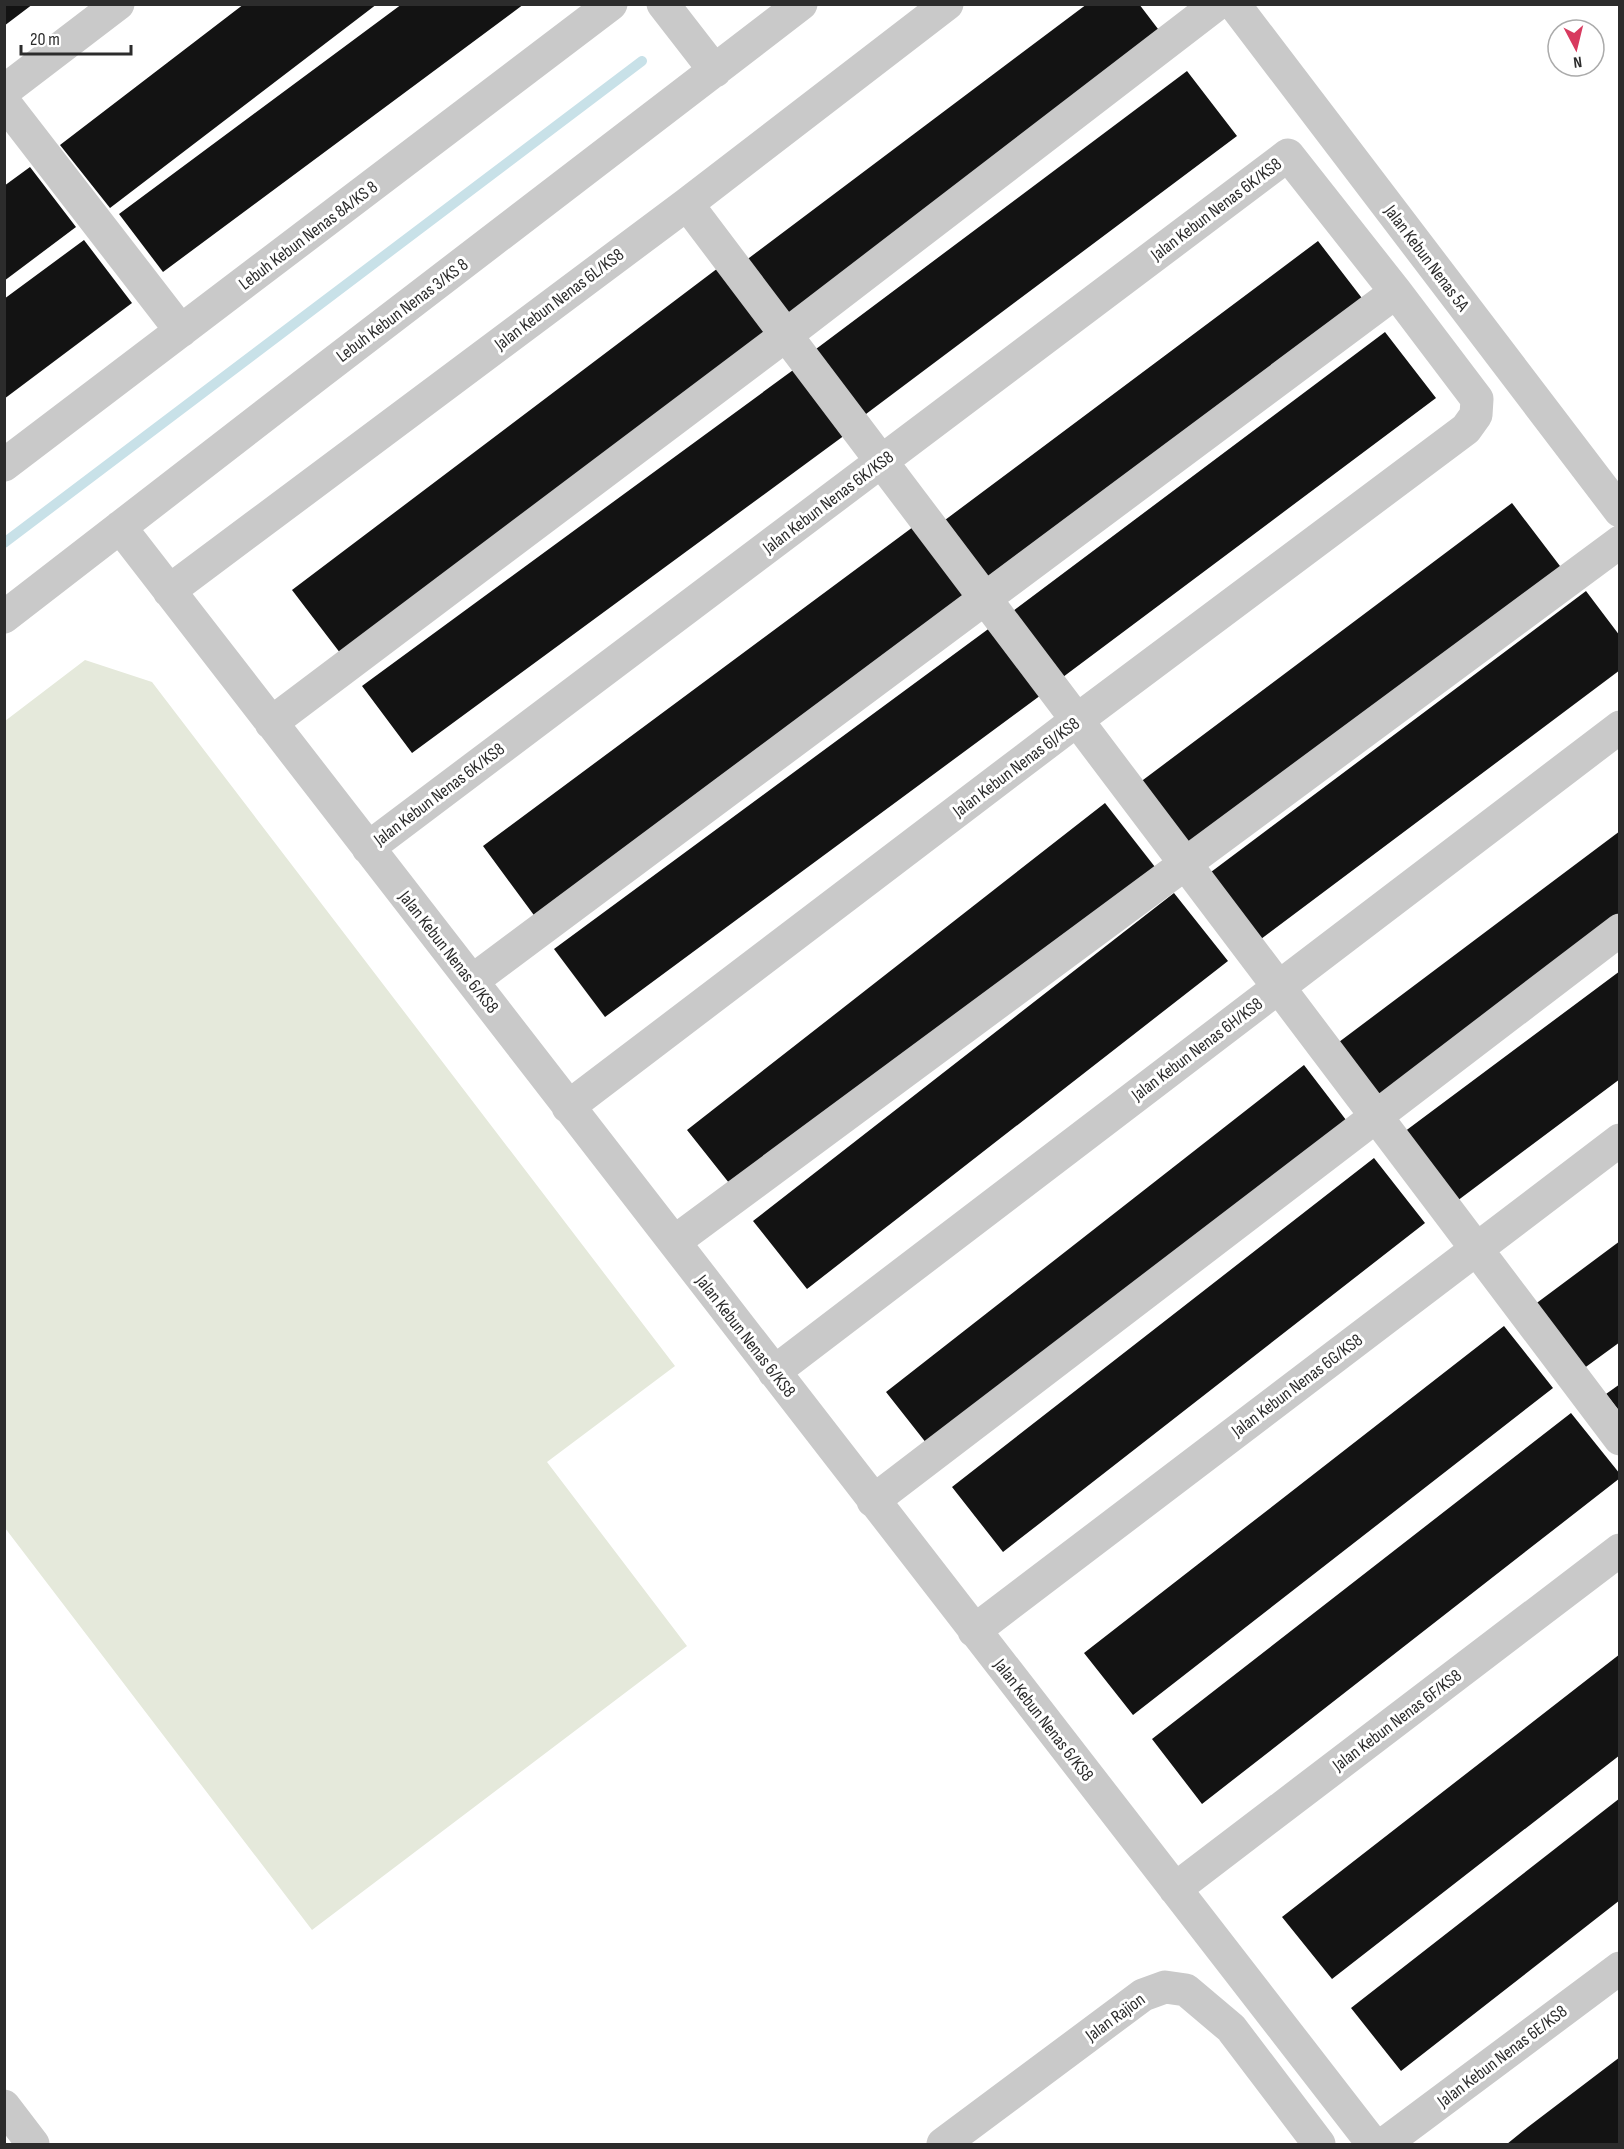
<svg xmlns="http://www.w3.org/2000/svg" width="1624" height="2149" viewBox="0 0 1624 2149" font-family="'Sofia Sans Condensed',sans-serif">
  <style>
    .green { fill: #e5e9db }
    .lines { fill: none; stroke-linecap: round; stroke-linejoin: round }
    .stream { stroke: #c8e1e8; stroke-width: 10 }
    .building { fill: #131313 }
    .minor { stroke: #c9c9c9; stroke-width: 33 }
    .labels { text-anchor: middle; stroke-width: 6; stroke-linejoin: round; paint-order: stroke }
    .street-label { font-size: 18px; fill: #2c2c2c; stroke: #fff }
  </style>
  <rect width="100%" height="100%" fill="#fff"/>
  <path class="green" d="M85 660 152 682 675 1366 547 1462 687 1646 312 1930 5 1528V721Z"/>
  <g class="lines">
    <path class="stream" d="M4 543 642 61"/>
  </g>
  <path class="building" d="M4 4H33L4 26Z
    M244 4H377L110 208 60 145Z
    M402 4H524L163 272 119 214Z
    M1087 4H1139L1171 46 795 328 745 261Z
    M1187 71 1237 136 862 417 812 352Z
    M30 167 76 227 4 281V186Z
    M84 240 132 303 4 399V299Z
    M1318 241 1368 306 991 589 941 523Z
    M722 265 777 337 347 662 292 590Z
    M1385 332 1436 398 1059 680 1009 614Z
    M800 365 849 432 412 753 362 686Z
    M1512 503 1563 570 1189 849 1139 783Z
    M917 524 974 600 539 922 483 846Z
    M1586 591 1620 636V670L1261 939 1211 872Z
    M991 627 1041 695 605 1017 554 949Z
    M1105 803 1155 867 737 1193 687 1130Z
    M1620 831V935L1385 1111 1335 1045Z
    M1174 893 1228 961 807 1289 753 1221Z
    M1620 971V1079L1457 1201 1404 1132Z
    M1304 1065 1356 1133 938 1458 886 1392Z
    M1374 1158 1425 1223 1003 1552 952 1487Z
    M1620 1241V1342L1583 1369 1534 1305Z
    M1504 1326 1553 1388 1133 1715 1084 1653Z
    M1620 1384V1412L1606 1394Z
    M1571 1413 1620 1474V1478L1202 1804 1152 1739Z
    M1620 1654V1755L1332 1979 1282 1917Z
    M1620 1798V1900L1401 2071 1351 2008Z
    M1620 2057V2144H1507L1528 2127Z"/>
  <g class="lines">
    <path class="minor" d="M663 4 715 71
      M1234 4 1620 511
      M4 91 118 4
      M4 102 181 331
      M687 204 1620 1439
      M4 465 611 4
      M120 527 1373 2144
      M169 591 687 204 947 4
      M4 617 317 375 801 4
      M271 723 786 335 1217 4
      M368 848 1288 155 1396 292 1477 399 1476 415 1466 429 1077 720 568 1107
      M472 981 1396 292
      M674 1242 1620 542
      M774 1372 1620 727
      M873 1501 1620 930
      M974 1631 1620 1140
      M1175 1889 1620 1550
      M4 2106 33 2144
      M943 2144 1143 1995 1165 1987 1186 1990 1231 2028 1319 2144
      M1384 2144 1620 1968"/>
  </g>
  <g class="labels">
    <g class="street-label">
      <text transform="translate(1216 209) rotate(-37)" y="6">Jalan Kebun Nenas 6K/KS8</text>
      <text transform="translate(308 235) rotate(-37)" y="6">Lebuh Kebun Nenas 8A/KS 8</text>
      <text transform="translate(1427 258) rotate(53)" y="6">Jalan Kebun Nenas 5A</text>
      <text transform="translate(559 299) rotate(-37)" y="6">Jalan Kebun Nenas 6L/KS8</text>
      <text transform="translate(402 310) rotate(-37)" y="6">Lebuh Kebun Nenas 3/KS 8</text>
      <text transform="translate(828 502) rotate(-37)" y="6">Jalan Kebun Nenas 6K/KS8</text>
      <text transform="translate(1016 767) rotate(-37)" y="6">Jalan Kebun Nenas 6J/KS8</text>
      <text transform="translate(439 794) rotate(-37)" y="6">Jalan Kebun Nenas 6K/KS8</text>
      <text transform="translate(449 952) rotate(52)" y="6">Jalan Kebun Nenas 6/KS8</text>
      <text transform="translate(1197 1049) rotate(-37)" y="6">Jalan Kebun Nenas 6H/KS8</text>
      <text transform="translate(746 1336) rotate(52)" y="6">Jalan Kebun Nenas 6/KS8</text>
      <text transform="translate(1297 1385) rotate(-37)" y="6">Jalan Kebun Nenas 6G/KS8</text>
      <text transform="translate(1044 1720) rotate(52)" y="6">Jalan Kebun Nenas 6/KS8</text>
      <text transform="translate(1397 1720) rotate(-37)" y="6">Jalan Kebun Nenas 6F/KS8</text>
      <text transform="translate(1115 2017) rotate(-36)" y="6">Jalan Rajion</text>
      <text transform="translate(1502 2056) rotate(-37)" y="6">Jalan Kebun Nenas 6E/KS8</text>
    </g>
  </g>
  <rect width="1624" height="2149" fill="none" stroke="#2c2c2c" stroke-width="12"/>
  <g transform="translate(1576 48) rotate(173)"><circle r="28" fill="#ffffff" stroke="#ababab" stroke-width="1.5"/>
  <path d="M0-4.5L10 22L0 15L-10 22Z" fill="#d83a5f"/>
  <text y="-9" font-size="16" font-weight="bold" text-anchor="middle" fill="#2c2c2c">N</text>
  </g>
  <path d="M21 45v9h110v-9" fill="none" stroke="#2c2c2c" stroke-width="3"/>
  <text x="30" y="45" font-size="18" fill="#2c2c2c" stroke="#ffffff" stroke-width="4.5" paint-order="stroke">20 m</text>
</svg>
